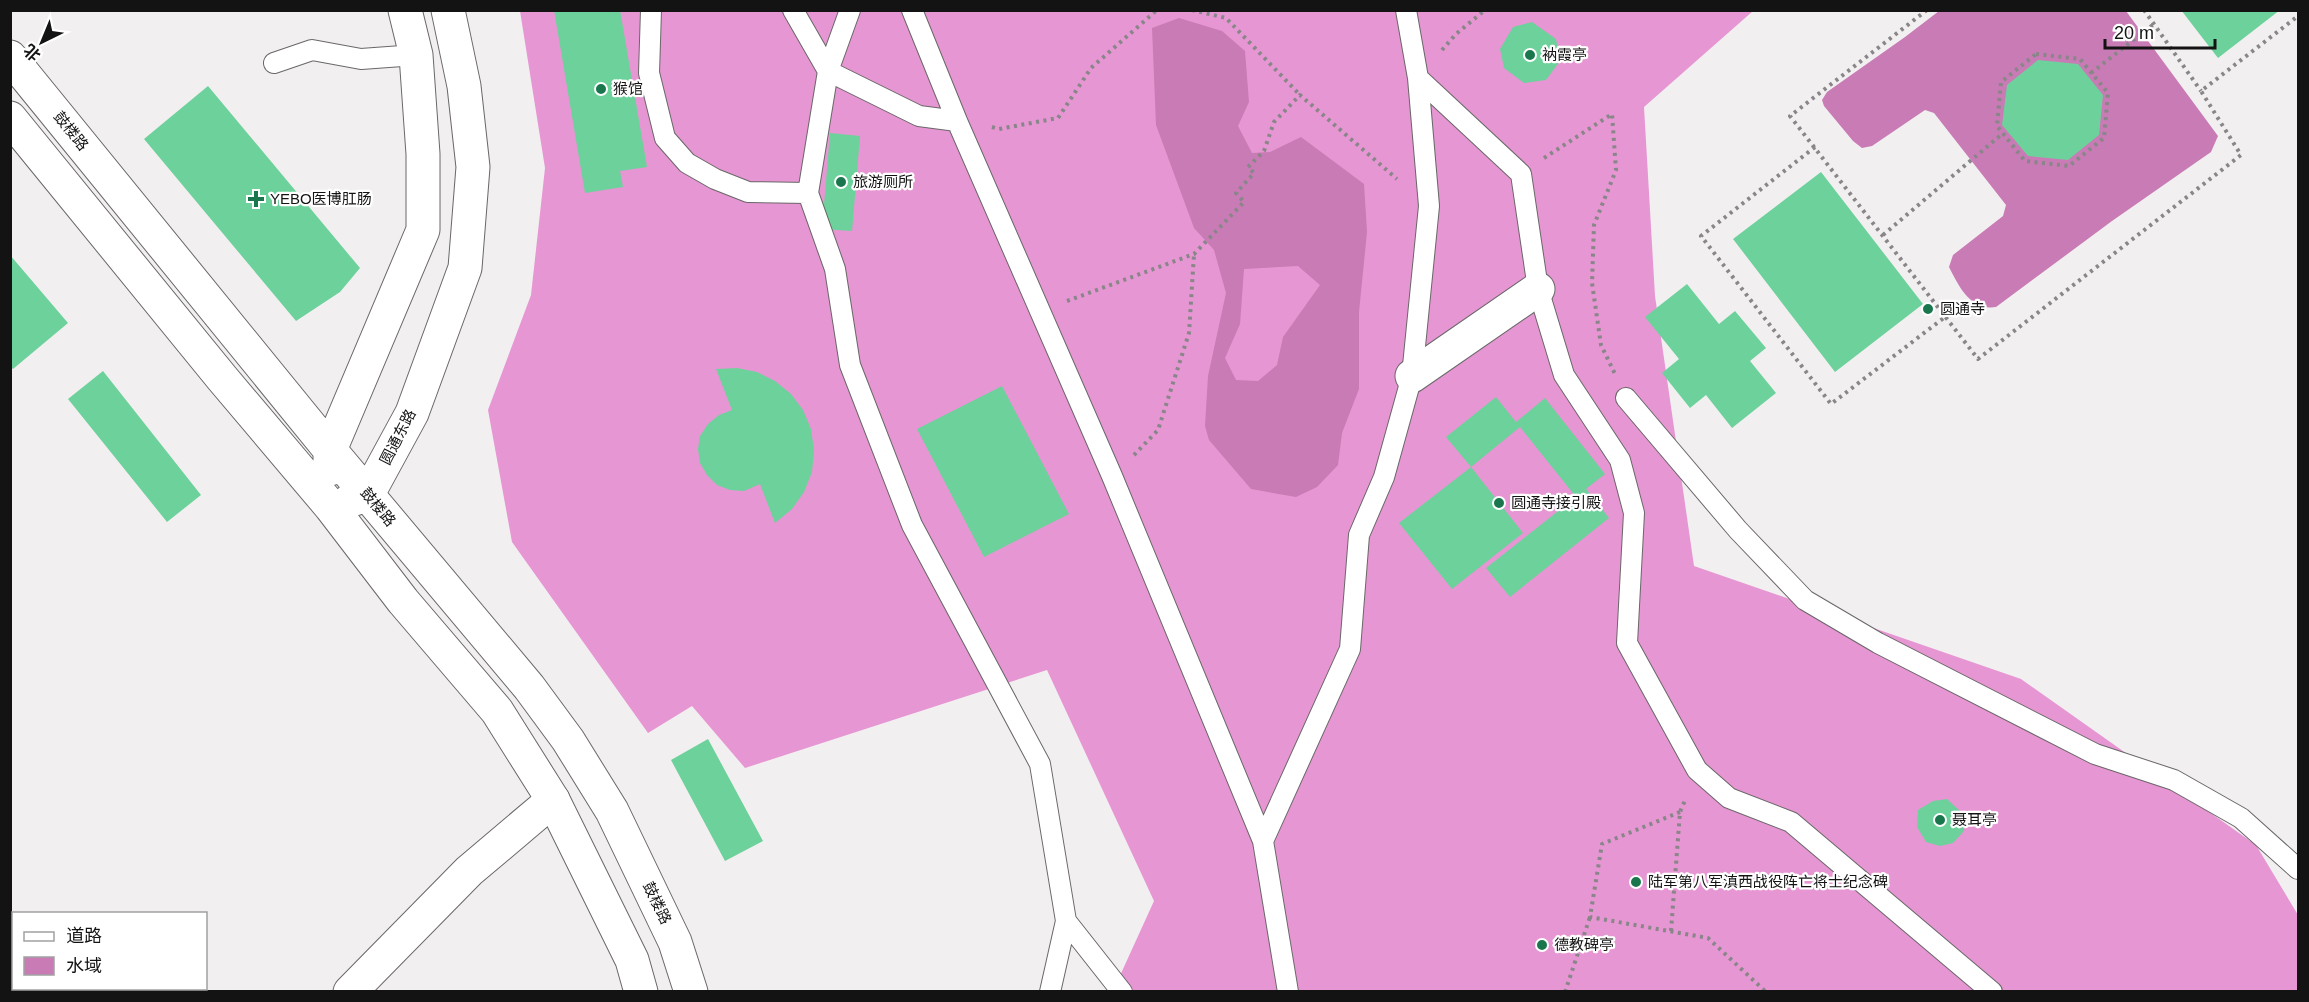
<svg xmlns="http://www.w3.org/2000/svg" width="2309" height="1002" viewBox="0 0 2309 1002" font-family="Arial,'Noto Sans SC',sans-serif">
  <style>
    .forest { fill: #e696d2 }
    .water { fill: #c97bb5; fill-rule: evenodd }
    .building { fill: #6dd19b }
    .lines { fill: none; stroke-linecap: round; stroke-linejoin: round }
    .lane-casing { stroke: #6a6769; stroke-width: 22 }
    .street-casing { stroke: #6a6769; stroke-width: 35 }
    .secondary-casing { stroke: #6a6769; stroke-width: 35 }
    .path { stroke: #888688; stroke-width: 4; stroke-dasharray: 3 4.5; stroke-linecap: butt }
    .lane { stroke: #fff; stroke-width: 20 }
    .street { stroke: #fff; stroke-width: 33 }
    .secondary { stroke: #fff; stroke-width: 33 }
    .poi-dot { fill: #1a774d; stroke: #fff; stroke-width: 2 }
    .labels { text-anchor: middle; stroke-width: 4.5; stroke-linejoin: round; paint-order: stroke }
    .poi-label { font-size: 15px; fill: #141314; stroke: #fff; text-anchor: start }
    .street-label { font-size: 15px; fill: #141314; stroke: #fff }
  </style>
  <rect width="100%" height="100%" fill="#f2eff1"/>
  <path class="forest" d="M520 11H1753L1644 107 1655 296 1694 566 2021 679 2256 845 2298 915V991H1113L1154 901 1047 670 745 768 692 706 648 733 512 542 488 410 531 295 545 168Z"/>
  <path class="water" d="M1939 11H2126L2218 136 2211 152 2112 221 1996 307C1971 311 1959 287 1949 267L1953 255 2003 216 2006 205 1934 113 1925 110 1872 146 1862 148 1853 141 1824 106 1822 100 1827 92 1905 37Z
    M1179 18 1222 31 1245 51 1249 102 1238 126 1252 153 1270 152 1301 137 1364 184 1367 232 1359 312V389L1342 433 1338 465 1317 487 1296 497 1251 489 1209 440 1205 426 1208 376 1226 293 1214 250 1194 228 1156 125 1152 28ZM1298 266 1320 285 1283 337 1277 365 1258 381 1236 380 1225 358 1240 324 1244 269Z"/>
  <path class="building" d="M554 10H620L647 167 620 171 623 187 585 193Z
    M2181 10H2280L2218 58Z
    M1532 22 1556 39 1560 61 1546 80 1524 83 1504 68 1500 49 1513 27Z
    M2038 60 2078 64 2103 95 2099 135 2068 160 2028 156 2002 125 2007 85Z
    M208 86 360 268 340 292 296 321 144 139Z
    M830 133 860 136 852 231 822 229Z
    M1821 172 1923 304 1835 372 1733 239Z
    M10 255 68 323 13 369 10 366Z
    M1687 284 1719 324 1735 311 1766 348 1750 361 1776 393 1732 428 1706 395 1690 408 1662 373 1679 359 1645 317Z
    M737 368 757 372 775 381 791 394 803 410 811 429 814 450 812 472 804 492 792 509 775 523 760 484 744 491 730 490 717 485 707 475 700 463 698 449 700 436 708 424 719 415 732 410 716 369Z
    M103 371 201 495 167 522 68 399Z
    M1002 386 1069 514 984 557 917 429Z
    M1496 397 1516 422 1545 398 1605 474 1586 489 1609 518 1510 597 1486 568 1576 497 1520 427 1471 467 1446 437Z
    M1471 467 1523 533 1452 589 1399 523Z
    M708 739 763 841 725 861 671 760Z
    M1947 799 1961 812 1964 831 1953 843 1940 846 1926 842 1917 827 1918 810 1933 801Z"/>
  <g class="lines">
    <defs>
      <path id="lane" d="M651 10 649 73 665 138 687 163 715 179 748 192 808 193
        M793 10 828 71 808 193 835 269 850 365 912 525 1040 764 1066 921 1050 992
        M850 10 828 71 919 116 957 121
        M912 10 957 121 1112 476 1263 841 1288 992
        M274 63 312 50 361 59 416 55
        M1418 78 1521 174 1538 289 1564 375 1620 460 1634 513 1627 643 1697 770 1729 798 1791 822 1992 992
        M1626 398 1738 530 1805 600 1878 643 2095 754 2174 780 2241 818 2298 869
        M1263 841 1350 649 1359 535 1384 477 1412 376 1429 206 1418 78 1406 10
        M1066 921 1122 992"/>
      <path id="street" d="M1412 376 1538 289
        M350 992 469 871 553 800"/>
      <path id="secondary" d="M10 57 330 450 529 687 568 740 612 811 675 942 691 992
        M10 118 222 378 331 507 403 601 497 711 553 800 632 960 641 992
        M330 469V450L423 230V154L416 55 405 10
        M349 501 368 494 412 413 465 268 473 167 464 86 448 10"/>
    </defs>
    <use href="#lane" class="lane-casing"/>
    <use href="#street" class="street-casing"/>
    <use href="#secondary" class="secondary-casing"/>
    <path class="path" d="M1192 10 1226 18 1300 95
      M1927 10 1790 116 1978 359 2241 155 2201 91 2298 16
      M2144 10 2201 91
      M1442 50 1456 34 1485 10
      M2036 54 2080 59 2108 93 2104 138 2069 166 2025 161 1997 126 2001 82Z
      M2091 73 2154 24
      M992 127 999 129 1058 118 1091 68 1157 10
      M1815 147 1701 236 1831 404 1945 317
      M1544 158 1612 114 1616 170 1594 225 1592 283 1601 345 1615 374
      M1883 235 2002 134
      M1067 301 1194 254 1244 202 1236 193 1254 173 1248 167 1264 151 1274 122 1300 95 1397 179
      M1134 455 1158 430 1189 333 1194 254
      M1680 812 1602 844 1590 917 1708 938 1766 992
      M1671 931 1680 812 1686 798
      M1565 992 1590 917"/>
    <use href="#lane" class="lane"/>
    <use href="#street" class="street"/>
    <use href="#secondary" class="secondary"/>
  </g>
  <g class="poi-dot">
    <circle cx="1530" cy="55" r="6"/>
    <circle cx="601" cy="89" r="6"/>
    <circle cx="841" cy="182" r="6"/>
    <path d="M253 190h6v6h6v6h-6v6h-6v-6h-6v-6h6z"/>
    <circle cx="1928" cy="309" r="6"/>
    <circle cx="1499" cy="503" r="6"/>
    <circle cx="1940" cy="820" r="6"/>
    <circle cx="1636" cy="882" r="6"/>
    <circle cx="1542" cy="945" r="6"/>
  </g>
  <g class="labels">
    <g class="poi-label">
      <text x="1542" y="60">衲霞亭</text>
      <text x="613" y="94">猴馆</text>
      <text x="853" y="187">旅游厕所</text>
      <text x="270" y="204">YEBO医博肛肠</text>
      <text x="1940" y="314">圆通寺</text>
      <text x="1511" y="508">圆通寺接引殿</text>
      <text x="1952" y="825">聂耳亭</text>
      <text x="1648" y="887">陆军第八军滇西战役阵亡将士纪念碑</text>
      <text x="1554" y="950">德教碑亭</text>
    </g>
    <g class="street-label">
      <text transform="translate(71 131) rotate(51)" y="5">鼓楼路</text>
      <text transform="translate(398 437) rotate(-63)" y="5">圆通东路</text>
      <text transform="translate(378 507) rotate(50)" y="5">鼓楼路</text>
      <text transform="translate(657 903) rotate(64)" y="5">鼓楼路</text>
    </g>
  </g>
  <rect width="2309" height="1002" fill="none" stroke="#141314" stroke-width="24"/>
  <rect x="12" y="912" width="195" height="78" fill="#ffffff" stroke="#a1a1a1" stroke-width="1.5"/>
  <rect x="24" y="932" width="30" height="9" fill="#ffffff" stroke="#a1a1a1" stroke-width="1.5"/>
  <text x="66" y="942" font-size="18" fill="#141314">道路</text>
  <rect x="24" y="957" width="30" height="18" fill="#c97bb5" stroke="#a1a1a1" stroke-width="1.5"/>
  <text x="66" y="972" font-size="18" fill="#141314">水域</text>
  <g transform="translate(42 42) rotate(223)" stroke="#ffffff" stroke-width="4.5" paint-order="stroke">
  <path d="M0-4.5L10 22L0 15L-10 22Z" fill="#141314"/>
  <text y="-9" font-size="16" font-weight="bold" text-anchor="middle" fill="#141314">北</text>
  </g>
  <path d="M2105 39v9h110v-9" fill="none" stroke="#141314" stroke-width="3"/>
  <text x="2114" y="39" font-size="18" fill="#141314" stroke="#ffffff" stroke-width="4.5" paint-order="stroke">20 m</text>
</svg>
